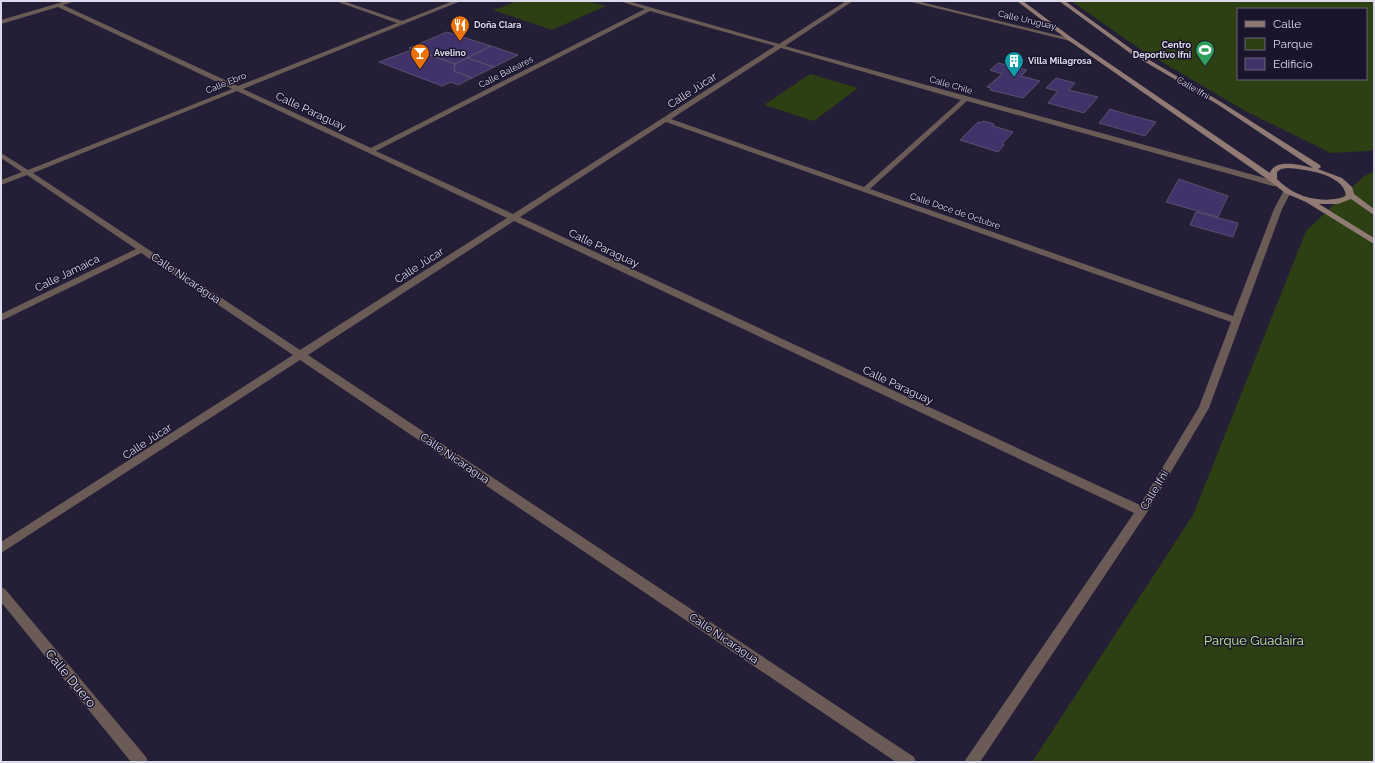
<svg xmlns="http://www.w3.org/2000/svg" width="1375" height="763" viewBox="0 0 1375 763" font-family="Raleway,sans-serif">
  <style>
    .green { fill: #2d4013; fill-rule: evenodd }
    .building { fill: #41336a; stroke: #56516d }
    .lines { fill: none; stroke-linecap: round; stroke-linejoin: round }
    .minor { fill: #6a5b57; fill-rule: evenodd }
    .secondary { fill: #927a74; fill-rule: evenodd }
    .labels { text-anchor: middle; stroke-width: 3; stroke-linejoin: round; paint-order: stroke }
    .far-street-label { font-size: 9px; fill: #dddbeb; stroke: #1a152c }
    .far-poi-label { font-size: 9px; font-weight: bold; fill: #dddbeb; stroke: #1a152c; text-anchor: start }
    .street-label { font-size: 11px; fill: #dddbeb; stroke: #1a152c }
    .near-park-label { font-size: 13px; fill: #c5ef95; stroke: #1a152c }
    .near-street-label { font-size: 13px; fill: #dddbeb; stroke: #1a152c }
  </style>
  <rect width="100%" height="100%" fill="#241e37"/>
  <path class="green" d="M518 1H587L606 6 552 30 493 10Z
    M1071 1H1374V149L1369 151 1331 153 1247 112 1140 49ZM1238 9H1366V79H1238Z
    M810 74 858 88 814 121 764 105Z
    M1374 171V762H1032L1193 515 1306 231 1363 177Z"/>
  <path class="building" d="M447 32 491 46 455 64 409 48Z
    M491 46 518 55 494 67 467 58Z
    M414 49 455 64 454 71 472 78 458 85 451 82 442 86 379 62Z
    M467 58 494 67 472 78 454 71 455 64Z
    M998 63 1027 70 1021 76 1040 81 1023 98 990 90 991 88 987 87 1002 74 990 70Z
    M1056 78 1075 83 1069 90 1098 97 1084 113 1048 103 1058 91 1046 88Z
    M1110 109 1126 114 1156 122 1145 136 1099 123Z
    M983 121 994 124 993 126 1013 132 1002 144 1004 145 998 152 960 140 978 122 981 123Z
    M1179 179 1228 196 1218 217 1166 202Z
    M1196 212 1238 223 1233 237 1190 225Z"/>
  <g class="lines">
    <path class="minor" d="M66 1H75L63 5 238 86 397 23 335 1H343L402 21 453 1H461L243 89 371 148 645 9 619 1H628L779 44 846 1H853L785 46 1279 182 1280 184 1276 186H1273L967 101 870 189 1233 316 1274 209 1284 190H1290L1291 192 1282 209 1209 408 1146 514 980 762H964L1134 513 514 221 308 355 914 757 916 762H896L300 360 1 553V542L293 355 141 253 1 321V314L136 249 27 175 1 185V180L22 172 1 158V153L28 170 232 89 58 7 1 24V20ZM650 11 775 46 513 214 376 151ZM781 48 961 100 864 187 671 119ZM237 91 507 218 300 350 33 173ZM666 122 1231 322 1199 407 1140 505 520 217Z
      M907 1H917L1073 39 1070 41Z
      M1 587 5 589 146 757 148 762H131L1 602Z"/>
    <path class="secondary" d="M1017 1H1023L1072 38 1270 173C1275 158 1301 165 1313 168L1217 104 1130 53 1059 1H1065L1134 51 1221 102 1320 165 1321 167 1318 169 1342 178 1352 187 1354 194 1374 209V215L1351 199 1338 204H1319L1374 238V244L1306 202 1285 193 1270 181 1068 40ZM1287 168C1305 169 1343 174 1346 195L1344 197C1320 204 1294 197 1277 179V172L1281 169Z"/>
  </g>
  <defs>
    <symbol id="restaurant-pin" viewBox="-11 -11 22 30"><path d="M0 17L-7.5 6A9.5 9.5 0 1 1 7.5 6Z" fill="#e8710a" stroke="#1a152c"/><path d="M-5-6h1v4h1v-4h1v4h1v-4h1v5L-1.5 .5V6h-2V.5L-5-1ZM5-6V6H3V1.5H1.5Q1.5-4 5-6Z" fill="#fff"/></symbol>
    <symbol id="stadium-pin" viewBox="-11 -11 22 30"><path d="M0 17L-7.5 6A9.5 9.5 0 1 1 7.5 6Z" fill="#2e9e5b" stroke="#1a152c"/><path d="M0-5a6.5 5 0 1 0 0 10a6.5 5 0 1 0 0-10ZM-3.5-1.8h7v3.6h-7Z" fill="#fff"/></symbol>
    <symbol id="bar-pin" viewBox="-11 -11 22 30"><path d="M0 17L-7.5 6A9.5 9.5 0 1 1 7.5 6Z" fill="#e8710a" stroke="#1a152c"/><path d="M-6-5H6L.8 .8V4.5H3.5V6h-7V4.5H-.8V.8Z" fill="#fff"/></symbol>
    <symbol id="building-pin" viewBox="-11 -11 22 30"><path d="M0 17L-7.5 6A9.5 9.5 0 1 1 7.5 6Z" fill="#0f9aa8" stroke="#1a152c"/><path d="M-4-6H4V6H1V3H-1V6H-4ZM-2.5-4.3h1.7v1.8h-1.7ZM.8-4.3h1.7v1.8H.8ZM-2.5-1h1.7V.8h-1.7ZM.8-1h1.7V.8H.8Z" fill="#fff"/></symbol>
  </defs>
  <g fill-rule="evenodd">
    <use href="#restaurant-pin" x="449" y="14" width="22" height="30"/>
    <use href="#stadium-pin" x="1194" y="39" width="22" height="30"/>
    <use href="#bar-pin" x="409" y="42" width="22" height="30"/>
    <use href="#building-pin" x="1003" y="50" width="22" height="30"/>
  </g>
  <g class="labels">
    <g class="far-street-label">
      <text transform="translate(1027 20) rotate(13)" y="3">Calle Uruguay</text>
      <text transform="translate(506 72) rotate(-27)" y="3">Calle Baleares</text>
      <text transform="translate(226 83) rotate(-22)" y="3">Calle Ebro</text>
      <text transform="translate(951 85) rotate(16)" y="3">Calle Chile</text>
      <text transform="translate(1193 88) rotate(30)" y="3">Calle Ifni</text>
      <text transform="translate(955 211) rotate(19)" y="3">Calle Doce de Octubre</text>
    </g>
    <g class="far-poi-label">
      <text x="474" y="28">Doña Clara</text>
      <text x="1191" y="48" text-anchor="end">Centro<tspan x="1191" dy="10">Deportivo Ifni</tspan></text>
      <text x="434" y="56">Avelino</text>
      <text x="1028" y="64">Villa Milagrosa</text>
    </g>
    <g class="street-label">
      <text transform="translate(692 90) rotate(-33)" y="4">Calle Júcar</text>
      <text transform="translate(311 111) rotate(25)" y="4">Calle Paraguay</text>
      <text transform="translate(604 248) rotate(25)" y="4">Calle Paraguay</text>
      <text transform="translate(419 265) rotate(-33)" y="4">Calle Júcar</text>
      <text transform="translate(67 273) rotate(-26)" y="4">Calle Jamaica</text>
      <text transform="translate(186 278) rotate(34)" y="4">Calle Nicaragua</text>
      <text transform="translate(898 385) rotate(25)" y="4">Calle Paraguay</text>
      <text transform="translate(147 441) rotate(-33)" y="4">Calle Júcar</text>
      <text transform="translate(455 458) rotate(34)" y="4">Calle Nicaragua</text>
      <text transform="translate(1154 490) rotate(-59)" y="4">Calle Ifni</text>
      <text transform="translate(724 638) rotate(34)" y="4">Calle Nicaragua</text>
    </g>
    <g class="near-park-label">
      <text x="1254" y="645">Parque Guadaíra</text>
    </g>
    <g class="near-street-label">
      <text transform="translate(71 678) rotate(50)" y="5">Calle Duero</text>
    </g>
  </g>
  <rect width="1375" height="763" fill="none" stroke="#dddbeb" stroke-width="4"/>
  <rect x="1237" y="8" width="130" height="72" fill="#1a152c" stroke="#686478"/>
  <rect x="1245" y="21" width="20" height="6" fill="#927a74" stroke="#686478"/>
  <text x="1273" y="28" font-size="12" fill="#dddbeb">Calle</text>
  <rect x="1245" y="38" width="20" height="12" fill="#2d4013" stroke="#686478"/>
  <text x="1273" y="48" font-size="12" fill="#dddbeb">Parque</text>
  <rect x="1245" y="58" width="20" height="12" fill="#41336a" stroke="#686478"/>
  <text x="1273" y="68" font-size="12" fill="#dddbeb">Edificio</text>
</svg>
